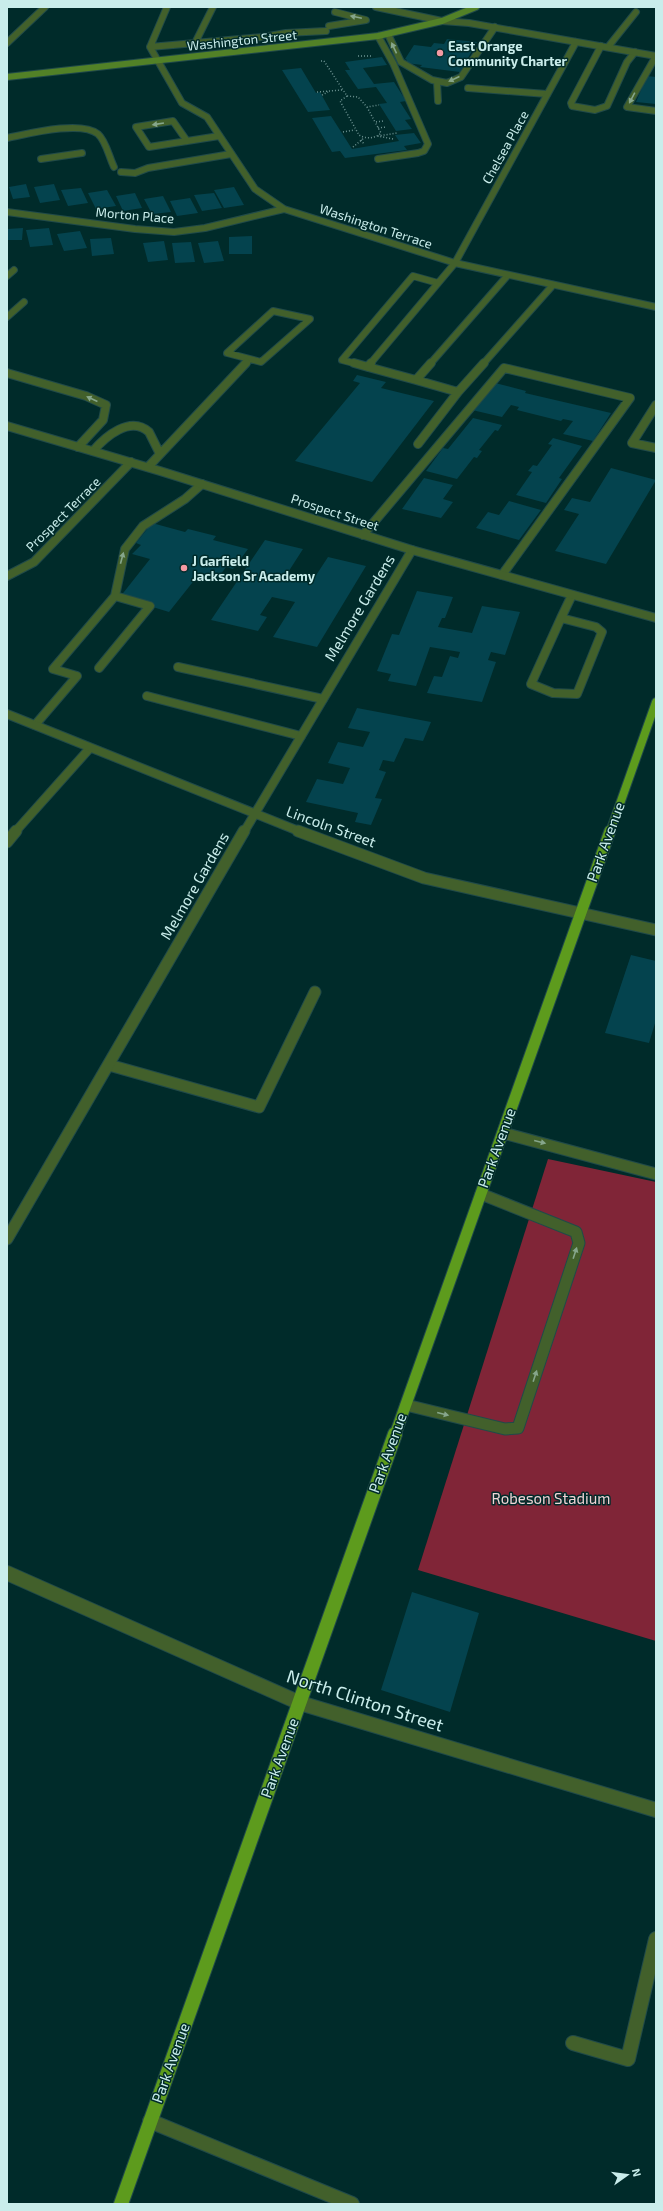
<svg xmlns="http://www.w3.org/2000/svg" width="663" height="2211" viewBox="0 0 663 2211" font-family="'Exo 2',sans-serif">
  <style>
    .green { fill: #802537 }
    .building { fill: #04434e }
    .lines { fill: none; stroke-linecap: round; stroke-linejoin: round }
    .service-far3-casing { stroke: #204a49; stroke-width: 8 }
    .service-far2-casing { stroke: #204a49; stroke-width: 10 }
    .service-far1-casing { stroke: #204a49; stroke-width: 13 }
    .service-casing { stroke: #204a49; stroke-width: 16 }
    .minor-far2-casing { stroke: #204a49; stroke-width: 8 }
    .minor-far1-casing { stroke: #204a49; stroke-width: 10 }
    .minor-casing { stroke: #204a49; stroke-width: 13 }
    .tertiary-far2-casing { stroke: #204a49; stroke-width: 8 }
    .tertiary-far1-casing { stroke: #204a49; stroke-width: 10 }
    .tertiary-casing { stroke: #204a49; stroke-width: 16 }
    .secondary-casing { stroke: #204a49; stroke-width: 8 }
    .primary-far2-casing { stroke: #204a49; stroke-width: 10 }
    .primary-far1-casing { stroke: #204a49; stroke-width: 13 }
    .primary-casing { stroke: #204a49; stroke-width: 16 }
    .path { stroke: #6b9291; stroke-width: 1.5; stroke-dasharray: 1 2; stroke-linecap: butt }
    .service-far3 { stroke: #42602b; stroke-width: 6 }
    .service-far2 { stroke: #42602b; stroke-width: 8 }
    .service-far1 { stroke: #42602b; stroke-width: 11 }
    .service { stroke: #42602b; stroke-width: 14 }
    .minor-far2 { stroke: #42602b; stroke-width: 6 }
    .minor-far1 { stroke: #42602b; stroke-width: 8 }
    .minor { stroke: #42602b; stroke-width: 11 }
    .tertiary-far2 { stroke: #42602b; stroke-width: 6 }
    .tertiary-far1 { stroke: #42602b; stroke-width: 8 }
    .tertiary { stroke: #42602b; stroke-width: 14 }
    .secondary { stroke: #528127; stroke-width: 6 }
    .primary-far2 { stroke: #5d9b1d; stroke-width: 8 }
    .primary-far1 { stroke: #5d9b1d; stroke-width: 11 }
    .primary { stroke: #5d9b1d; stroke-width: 14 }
    .oneway { fill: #86a68b }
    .poi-dot { fill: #f49aa4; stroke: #002b2a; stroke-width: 1.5 }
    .labels { text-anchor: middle; stroke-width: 3; stroke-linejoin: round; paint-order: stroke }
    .far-street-label { font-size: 13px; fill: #c9edeb; stroke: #002b2a }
    .far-poi-label { font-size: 13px; font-weight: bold; fill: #c9edeb; stroke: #002b2a; text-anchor: start }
    .street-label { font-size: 15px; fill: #c9edeb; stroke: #002b2a }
    .park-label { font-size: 15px; fill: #f1d4d6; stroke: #002b2a }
    .near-street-label { font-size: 18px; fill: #c9edeb; stroke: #002b2a }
  </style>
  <rect width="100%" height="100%" fill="#002b2a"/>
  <path class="green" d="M548 1159 656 1182V1641L418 1570Z"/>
  <path class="building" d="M447 39 477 42 460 72 420 67 422 65 406 63 407 60 405 59 414 45 431 47 434 43 444 44Z
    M382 57 387 65 363 68 374 84 394 82 406 101 400 102 411 119 405 120 412 129 396 131 379 104 387 103 376 87 358 89 345 70H350L345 62Z
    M301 68 316 93 320 92 330 110 308 112 282 70Z
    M647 76 656 77V104L636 102Z
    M331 116 352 149 399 141 395 135 414 133 421 143 404 146 407 150 345 158 340 151 332 152 312 118Z
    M26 184 30 197 13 199 9 187Z
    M54 184 60 200 40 203 34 187Z
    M234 187 244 205 224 208 214 190Z
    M81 188 88 203 68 206 61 190Z
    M107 190 116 206 96 209 88 193Z
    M135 193 142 208 123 211 116 196Z
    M214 193 222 208 202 211 194 195Z
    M163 196 171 212 152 214 144 199Z
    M190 198 198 213 177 216 170 201Z
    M23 228 22 240H7V229Z
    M49 228 53 245 30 247 26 230Z
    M80 231 87 248 64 251 57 234Z
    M252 236V254H229V237Z
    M111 238 114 254 92 256 90 239Z
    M164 241 168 260 148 262 143 243Z
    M218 241 224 261 204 263 198 243Z
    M191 242 195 262 175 263 172 243Z
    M357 375 386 382 381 388 434 401 372 482 295 461 360 383 353 381Z
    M495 383 526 391 525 393 611 413 593 441 563 434 573 421 563 419 561 421 517 410 519 407 511 405 502 417 472 410Z
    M473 418 502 425 498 431 495 430 479 450 482 451 477 458 474 457 457 479 426 471 443 448 448 449Z
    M553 438 582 446 559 478 562 479 546 503 516 495 532 472 528 471 533 465 537 466 552 445 548 444Z
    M611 468 656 480 606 564 555 551 579 514 564 510 572 498 590 502Z
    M424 478 453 485 443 499 453 502 441 518 402 509Z
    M509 501 541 510 519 540 476 528 488 512 499 515Z
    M152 523 185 532 188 529 216 536 213 540 248 549 233 569 226 567 218 578 200 573 169 612 120 597 150 559 132 554 141 545 136 543Z
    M265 540 303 549 285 577 311 583 328 557 366 566 317 647 273 637 295 602 272 597 260 615 267 617 258 631 211 620Z
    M417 591 453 597 445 618H442L438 627 472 633 482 606 520 612 505 655 491 652 488 660 496 662 482 702 427 693 434 676 442 677 450 656 458 658 460 652 430 647 416 686 388 681 391 674 377 671 392 634 399 635Z
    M357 708 431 722 423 741 405 738 394 762 383 760 379 770 386 772 375 798 382 799 371 825 355 822 358 813 306 802 317 779 343 784 350 768 328 763 338 742 363 747 370 732 348 728Z
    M631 955 656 961V1020L649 1043 605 1033Z
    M412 1592 479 1613 450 1712 381 1690Z"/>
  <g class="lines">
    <defs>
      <path id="service-far3" d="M329 26 366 20 335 12
        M388 34 401 62 432 80 447 83 461 77 495 27
        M378 36 393 63 428 144 424 151 418 153 378 159
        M195 43 213 7
        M601 46 571 103 572 106 595 110 607 106 627 62 635 52
        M150 47 263 37 286 33 326 31
        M608 47 636 12
        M656 56 627 107 656 111
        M158 61 150 47 167 7
        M437 82 438 101
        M468 88 547 94
        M7 138C27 134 81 120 98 134 106 141 109 157 114 167
        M187 141 173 121 136 127 149 147 219 136
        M41 159 82 153
        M121 172 135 173 148 168 231 154
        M7 276 14 270
        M273 311 310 319 261 362 227 353Z
        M7 317 24 302
        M245 364 249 360
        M357 364 342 360 413 276 438 283
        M370 364 455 263
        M430 364 508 275
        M483 364 553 285"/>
      <path id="service-far2" d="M354 363 368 367
        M371 363 368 367 416 380 431 363
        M7 373 86 396 106 405 103 420 78 447
        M416 380 458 392 484 363
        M656 405 632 443 656 448
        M418 444 458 392
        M93 451C105 437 130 415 149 432L160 454
        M148 467 246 363
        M363 535 504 368 630 398 502 575
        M561 618 596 627 602 632 577 694 553 693 531 684Z
        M561 618 572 595
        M178 667 323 699
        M99 668 150 606 115 596
        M147 696 301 736
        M35 725 77 676 53 669 115 596 125 549 143 526 185 499 202 484
        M15 832 90 748"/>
      <path id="service-far1" d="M7 842 16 831
        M109 1065 259 1107 315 992
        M503 1133 656 1174
        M406 1405 505 1429 518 1428 579 1243 576 1232 481 1194"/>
      <path id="service" d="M573 2043 628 2059 656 1939
        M150 2121 352 2204"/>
      <path id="minor-far2" d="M376 7 442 21
        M7 43 45 7
        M158 61 182 103 207 117 255 189 284 209 455 263 656 307
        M7 212 135 229 174 232 205 228 284 209
        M455 263 576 42"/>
      <path id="minor-far1" d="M7 576 34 562 131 462
        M7 714 301 832
        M244 832 412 550"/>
      <path id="minor" d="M298 831 424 878 656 930
        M7 1239 244 831"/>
      <path id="tertiary-far2" d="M442 21 469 23 656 56"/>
      <path id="tertiary-far1" d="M7 426 160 471 412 550 656 618"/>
      <path id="tertiary" d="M7 1573 300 1703 656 1810"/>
      <path id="secondary" d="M7 77 378 36 442 21 476 7"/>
      <path id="primary-far2" d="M610 832 656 702"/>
      <path id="primary-far1" d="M395 1435 610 831"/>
      <path id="primary" d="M121 2204 395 1434"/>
    </defs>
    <use href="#service-far3" class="service-far3-casing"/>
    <use href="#service-far2" class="service-far2-casing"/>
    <use href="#service-far1" class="service-far1-casing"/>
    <use href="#service" class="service-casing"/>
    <use href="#minor-far2" class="minor-far2-casing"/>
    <use href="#minor-far1" class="minor-far1-casing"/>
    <use href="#minor" class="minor-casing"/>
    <use href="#tertiary-far2" class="tertiary-far2-casing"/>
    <use href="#tertiary-far1" class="tertiary-far1-casing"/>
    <use href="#tertiary" class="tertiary-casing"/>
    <use href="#secondary" class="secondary-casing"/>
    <use href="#primary-far2" class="primary-far2-casing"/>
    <use href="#primary-far1" class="primary-far1-casing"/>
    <use href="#primary" class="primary-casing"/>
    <path class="path" d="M358 56H371
      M321 61H324L347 96 358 97 367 107 379 105
      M317 92 342 90
      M322 95 328 92
      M347 96 340 101 359 135C365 139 375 139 381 133L375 122
      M367 107 375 122 384 121
      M378 128 386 127
      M343 132 355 130
      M393 139 378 136 397 133
      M361 140 364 144
      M353 147 364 138"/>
    <use href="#service-far3" class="service-far3"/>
    <use href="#service-far2" class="service-far2"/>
    <use href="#service-far1" class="service-far1"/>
    <use href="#service" class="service"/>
    <use href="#minor-far2" class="minor-far2"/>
    <use href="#minor-far1" class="minor-far1"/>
    <use href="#minor" class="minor"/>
    <use href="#tertiary-far2" class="tertiary-far2"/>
    <use href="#tertiary-far1" class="tertiary-far1"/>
    <use href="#tertiary" class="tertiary"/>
    <use href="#secondary" class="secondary"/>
    <use href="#primary-far2" class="primary-far2"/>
    <use href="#primary-far1" class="primary-far1"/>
    <use href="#primary" class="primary"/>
  </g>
  <defs><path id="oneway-solid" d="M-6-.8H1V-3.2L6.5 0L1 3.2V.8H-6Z"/></defs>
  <g class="oneway">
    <use href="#oneway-solid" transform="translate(356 17) rotate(-168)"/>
    <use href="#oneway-solid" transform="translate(394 48) rotate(-115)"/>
    <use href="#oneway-solid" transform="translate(454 79) rotate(155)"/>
    <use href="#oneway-solid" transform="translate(632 98) rotate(118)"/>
    <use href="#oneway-solid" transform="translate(158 124) rotate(171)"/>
    <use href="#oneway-solid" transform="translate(92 399) rotate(-155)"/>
    <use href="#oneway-solid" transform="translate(122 558) rotate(-75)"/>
    <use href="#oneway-solid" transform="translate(540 1142) rotate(14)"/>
    <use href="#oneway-solid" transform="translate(575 1253) rotate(-72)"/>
    <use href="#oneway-solid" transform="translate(535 1376) rotate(-72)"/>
    <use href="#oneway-solid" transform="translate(443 1414) rotate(14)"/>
  </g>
  <g class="poi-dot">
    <circle cx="440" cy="53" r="4"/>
    <circle cx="184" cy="568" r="4"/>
  </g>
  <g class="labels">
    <g class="far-street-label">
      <text transform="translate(242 40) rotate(-6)" y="5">Washington Street</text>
      <text transform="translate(505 147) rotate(-61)" y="5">Chelsea Place</text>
      <text transform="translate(135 215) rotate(5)" y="5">Morton Place</text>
      <text transform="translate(376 226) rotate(18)" y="5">Washington Terrace</text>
      <text transform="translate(335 512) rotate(18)" y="5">Prospect Street</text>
      <text transform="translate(63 514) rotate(-45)" y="5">Prospect Terrace</text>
    </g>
    <g class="far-poi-label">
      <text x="448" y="51">East Orange<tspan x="448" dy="15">Community Charter</tspan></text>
      <text x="192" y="566">J Garfield<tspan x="192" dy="15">Jackson Sr Academy</tspan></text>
    </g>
    <g class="street-label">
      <text transform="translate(360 608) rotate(-59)" y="5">Melmore Gardens</text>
      <text transform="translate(331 827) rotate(20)" y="5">Lincoln Street</text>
      <text transform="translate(606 842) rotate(-70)" y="5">Park Avenue</text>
      <text transform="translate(195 886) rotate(-60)" y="5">Melmore Gardens</text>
      <text transform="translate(497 1148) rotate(-70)" y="5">Park Avenue</text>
      <text transform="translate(388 1453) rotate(-70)" y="5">Park Avenue</text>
      <text transform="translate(280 1758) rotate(-70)" y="5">Park Avenue</text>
      <text transform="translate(171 2063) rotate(-70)" y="5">Park Avenue</text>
    </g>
    <g class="park-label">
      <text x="551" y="1504">Robeson Stadium</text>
    </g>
    <g class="near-street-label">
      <text transform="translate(365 1701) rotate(18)" y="6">North Clinton Street</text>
    </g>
  </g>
  <rect width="663" height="2211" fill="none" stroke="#c9edeb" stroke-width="16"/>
  <g transform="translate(627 2175) rotate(76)" stroke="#002b2a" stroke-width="3" paint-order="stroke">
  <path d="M0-3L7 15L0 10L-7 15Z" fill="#c9edeb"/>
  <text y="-6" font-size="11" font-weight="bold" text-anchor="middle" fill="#c9edeb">N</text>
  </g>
</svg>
